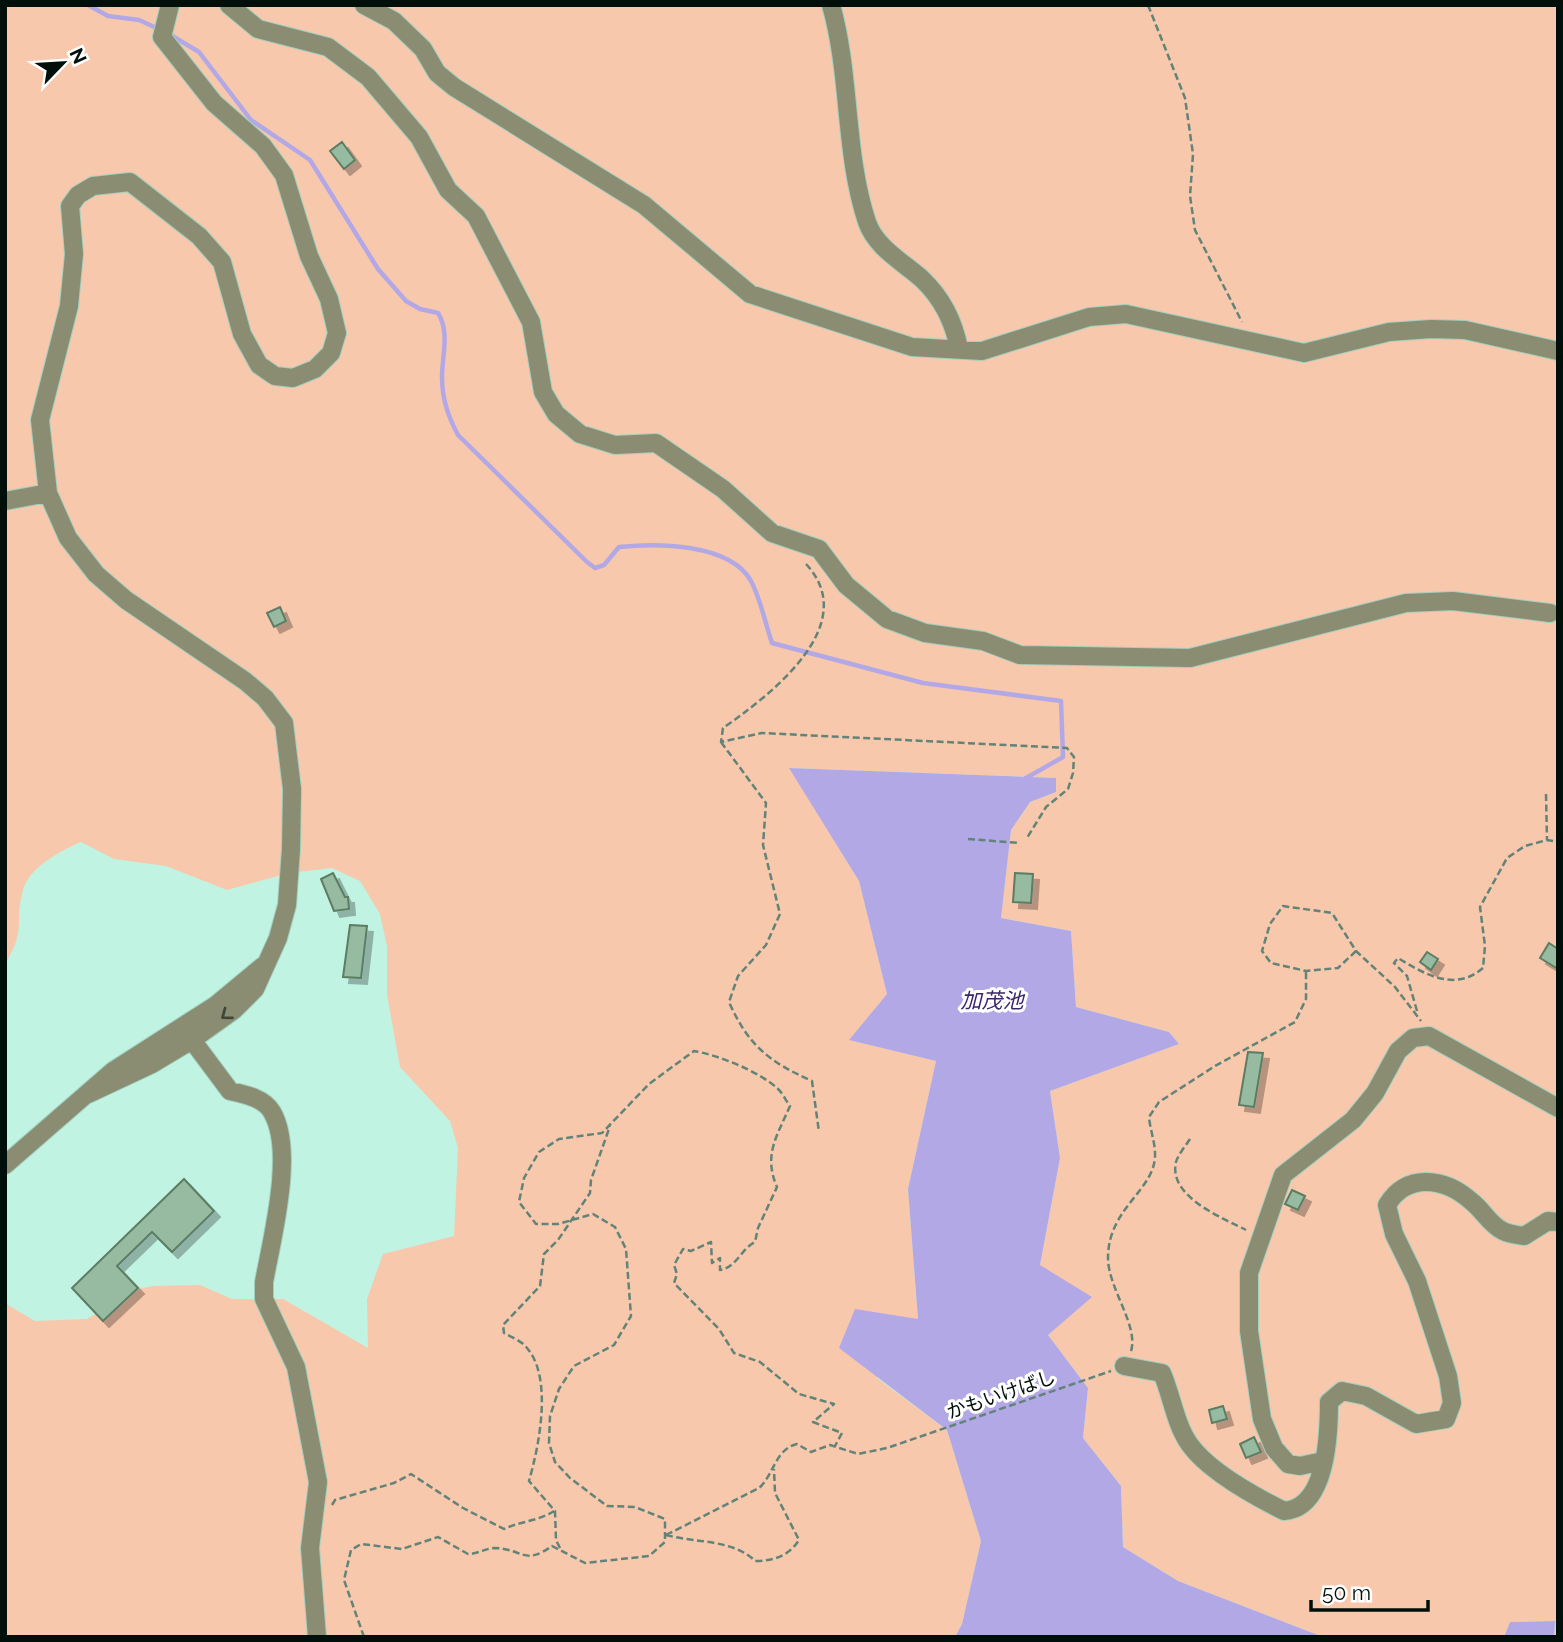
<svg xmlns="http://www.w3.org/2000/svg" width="1563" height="1642" viewBox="0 0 1563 1642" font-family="Raleway,'Noto Sans JP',sans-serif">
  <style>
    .green { fill: #f8c8ac }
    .water { fill: #b3a8e6 }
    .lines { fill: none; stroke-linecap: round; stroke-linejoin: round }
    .stream { stroke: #b3a8e6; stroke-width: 4.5 }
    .building { fill: #97bba0; stroke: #5b7d64; stroke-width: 2; filter: url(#shadow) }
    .minor-casing { stroke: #a2cfbf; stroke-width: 20 }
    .path { stroke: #628378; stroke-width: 2.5; stroke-dasharray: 7 3.5; stroke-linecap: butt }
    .minor { stroke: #8a8d72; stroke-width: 18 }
    .oneway { stroke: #3e4839 }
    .labels { text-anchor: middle; stroke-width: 6; stroke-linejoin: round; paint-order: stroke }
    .street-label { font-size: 19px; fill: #000f0a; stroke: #fff }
    .water-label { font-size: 21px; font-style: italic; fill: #3b256d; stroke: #fff }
  </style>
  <defs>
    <filter id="shadow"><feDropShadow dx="6" dy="6" stdDeviation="0" flood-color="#0004"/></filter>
  </defs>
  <rect width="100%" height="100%" fill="#c1f3e2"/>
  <path class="green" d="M5 5H1558V1637H1554L1555 1621 1510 1622 1504 1637H1323L1178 1581 1123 1547 1121 1486 1083 1438 1088 1388 1048 1335 1040 1265 1060 1158 1050 1091 1179 1044 1169 1032 1076 1007 1071 931 1001 918 1011 830 1030 802 1056 792 1055 778 790 768 859 881 887 994 850 1040 936 1061 908 1189 918 1320 877 1378 947 1430 981 1541 962 1624 955 1637H5V1298L8 1305 35 1321 87 1319 138 1289 153 1286 200 1285 232 1299H283L368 1348 367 1299 383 1254 454 1236 458 1148 450 1121 400 1067 387 995V946L380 914 360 881 332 868 289 873 227 890 166 866 114 859 81 842C62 850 29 867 23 890 14 922 27 929 5 964Z"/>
  <path class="water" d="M789 768 1056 778V792L1030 802 1011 830 1001 918 1071 931 1076 1007 1169 1032 1179 1044 1050 1091 1060 1158 1040 1265 1092 1297 1048 1335 1088 1388 1083 1438 1121 1486 1123 1547 1178 1581 1323 1637H955L962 1624 981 1541 947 1430 839 1348 855 1309 918 1319 908 1189 936 1061 849 1040 887 994 859 881Z
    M1555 1621 1554 1637H1504L1510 1622Z"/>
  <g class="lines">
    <path class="stream" d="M88 5 108 16 139 20 161 30
      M169 34 199 52 251 120 310 160 378 269 406 301 420 309 438 313C450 332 442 356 442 377 442 399 448 416 458 435L587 562 595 568 604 565 619 547C656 543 730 543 751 581 761 600 765 623 772 643L923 683 1061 701 1063 757 1026 778"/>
  </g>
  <path class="building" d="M342 142 355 160 344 169 330 151Z
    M280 607 286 621 274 627 267 613Z
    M333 873 345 897H348L349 909 334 911 321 879Z
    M1015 873 1033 874 1031 903 1013 902Z
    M350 925 367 926 361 978 343 977Z
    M1549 943 1558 949V969L1540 958Z
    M1427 952 1438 959 1431 970 1420 962Z
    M1248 1052 1263 1053 1254 1107 1239 1105Z
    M184 1179 214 1211 172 1252 152 1232 117 1266 138 1288 103 1321 72 1288Z
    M1292 1190 1305 1196 1298 1210 1285 1204Z
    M1223 1406 1227 1419 1212 1423 1209 1410Z
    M1254 1437 1261 1452 1246 1458 1240 1444Z"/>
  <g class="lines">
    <defs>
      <path id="minor" d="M229 5 258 29 328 47 368 77 419 137 448 190 476 216 531 322 543 392 556 414 580 434 615 445 656 443 723 489 772 533 819 549 846 585 887 619 925 633 983 641 1020 655 1190 658 1406 603 1453 601 1550 613
        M364 5 394 21 423 49 437 73 454 87 644 205 750 294 912 347 982 351 1089 317 1126 314 1304 353 1389 332 1431 329 1465 330 1558 351
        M831 5C851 75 844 153 867 222 876 248 903 262 922 279 942 298 954 322 959 349
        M5 501 48 493
        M192 1040 230 1091C244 1094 264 1098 272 1112 295 1151 272 1238 264 1282V1299L296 1367 318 1482 310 1548 317 1637
        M88 1094 152 1064 192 1040 234 1010 255 989 278 938 287 905 291 849 292 789 284 723 265 698 245 681 126 600 96 574 68 538 48 493 40 420 69 306 74 254 70 206 78 195 93 186 130 182 199 236 222 262 242 334 259 365 275 376 293 378 315 369 331 353 337 333 329 299 309 256 284 175 263 146 214 103 162 37 170 5
        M5 1165 113 1071 216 1005 263 966
        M1124 1366 1162 1373C1172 1396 1175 1424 1190 1445 1209 1471 1256 1497 1284 1511 1327 1508 1329 1434 1329 1402L1342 1391 1366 1396 1416 1424 1446 1419 1452 1403 1448 1376 1417 1281 1394 1234 1387 1205C1407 1172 1445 1178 1471 1201 1483 1210 1489 1224 1503 1231 1509 1234 1517 1235 1524 1236L1548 1221 1558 1222
        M1323 1461 1300 1466 1288 1464 1274 1448 1262 1419 1249 1331V1273L1283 1175 1353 1120 1375 1093 1398 1051 1413 1038 1429 1036 1558 1108"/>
    </defs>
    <use href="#minor" class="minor-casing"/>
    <path class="path" d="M1148 5 1185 98 1193 154 1190 196 1195 230 1242 322
      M806 564C863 625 769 696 723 728L721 742 762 733 1067 748 1074 757 1073 773 1068 789 1046 807 1027 838
      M721 742 766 803 763 845 780 914 766 945 738 976 729 1002C748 1045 769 1062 812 1081L819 1132
      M1546 794 1547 840
      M968 839 1020 843
      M1356 951 1338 968 1306 971 1271 963 1262 951 1270 924 1283 906 1332 913 1356 951 1395 987 1421 1021
      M1417 1011 1407 976 1394 963 1398 958C1426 975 1455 992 1483 968L1485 946 1480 907 1507 858 1525 846 1547 840 1558 842
      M1190 1139C1186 1145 1178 1155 1176 1162 1168 1197 1223 1218 1246 1230
      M1131 1351C1139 1326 1108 1288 1108 1258 1108 1207 1156 1190 1155 1154 1155 1142 1150 1129 1149 1117L1159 1102 1215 1066 1295 1022 1306 999V971
      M332 1505 335 1500 394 1483 411 1474 463 1508 504 1529C521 1521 539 1521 554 1511
      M666 1535 759 1488C774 1475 775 1449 797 1444L811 1452 830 1445 858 1454 887 1448 1111 1371
      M666 1535C695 1543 733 1539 755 1561 773 1561 789 1556 799 1540L775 1493 774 1469
      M560 1548 556 1540 555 1511 529 1481C539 1446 553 1378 527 1348 522 1341 511 1337 504 1333L503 1325 540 1286 544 1254 558 1240 590 1193 591 1180 610 1126
      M364 1637 344 1580 351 1550 361 1544 402 1549 438 1537 468 1554C478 1554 486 1548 495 1548 523 1549 524 1566 552 1546L585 1563 649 1556 665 1542V1519L635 1507 607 1506 570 1478 555 1462 549 1443 550 1416 559 1389 574 1366 614 1345 631 1316 626 1249 615 1227 593 1214 558 1224H536L519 1202 524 1178 539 1152 559 1139 602 1133 649 1084 694 1051C718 1055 758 1071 777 1088 782 1092 786 1101 790 1106 777 1136 763 1155 777 1187L758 1228 755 1242C741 1249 737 1267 720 1270V1258L712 1263 711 1242 691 1251 683 1249 674 1265 677 1274 674 1283 719 1329 734 1353 760 1362 799 1394 834 1404 813 1422 842 1433 835 1446"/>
    <use href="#minor" class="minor"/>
  </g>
  <defs><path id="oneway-chevron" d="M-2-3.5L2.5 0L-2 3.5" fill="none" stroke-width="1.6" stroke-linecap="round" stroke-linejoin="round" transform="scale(1.75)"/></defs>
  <use class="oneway" href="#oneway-chevron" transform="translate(226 1015) rotate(143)"/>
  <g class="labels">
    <g class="street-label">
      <text transform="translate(1001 1394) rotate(-19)" y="7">かもいけばし</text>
    </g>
    <g class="water-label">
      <text x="992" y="1008">加茂池</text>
    </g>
  </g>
  <rect width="1563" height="1642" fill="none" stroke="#000f0a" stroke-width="14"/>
  <g transform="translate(63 63) rotate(65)" stroke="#ffffff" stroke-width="5" paint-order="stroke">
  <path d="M0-5L12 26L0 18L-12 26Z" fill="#000f0a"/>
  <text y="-10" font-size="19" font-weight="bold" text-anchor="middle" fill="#000f0a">N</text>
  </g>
  <path d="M1311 1600v10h117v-10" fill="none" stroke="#000f0a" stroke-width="3.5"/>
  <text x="1322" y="1600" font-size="21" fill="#000f0a" stroke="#ffffff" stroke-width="5" paint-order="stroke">50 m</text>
</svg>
